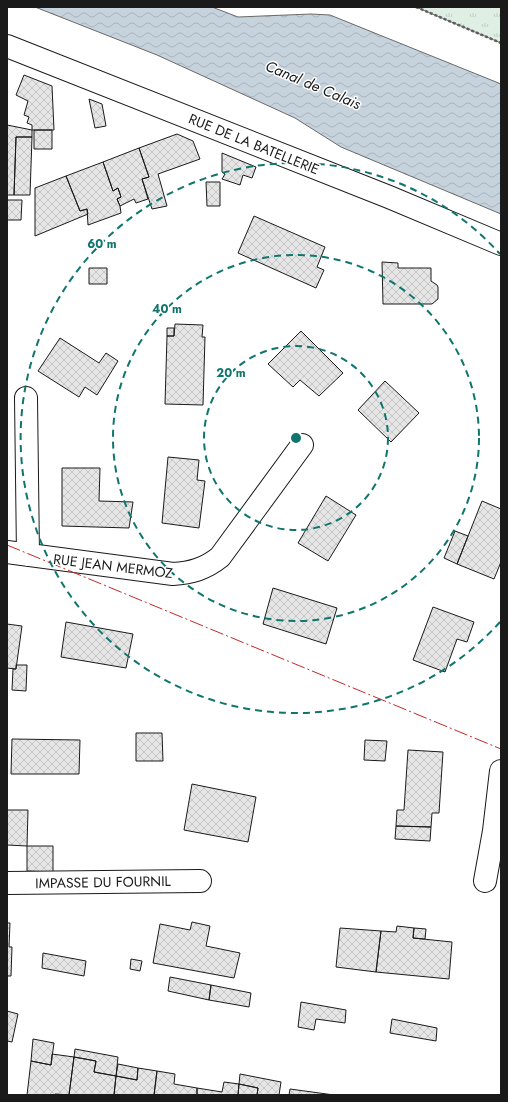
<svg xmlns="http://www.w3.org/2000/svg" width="508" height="1102" viewBox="0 0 508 1102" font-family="Jost,sans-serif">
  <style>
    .grass { fill: url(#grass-tufts); stroke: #6a6a6a }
    .water { fill: url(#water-waves); stroke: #6a6a6a }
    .building { fill: url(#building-cross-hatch); stroke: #1a1a1a }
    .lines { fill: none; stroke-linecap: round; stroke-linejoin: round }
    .minor-casing { stroke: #1a1a1a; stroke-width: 24 }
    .path { stroke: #5f5f5f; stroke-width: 2.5; stroke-dasharray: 3 2; stroke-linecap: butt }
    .minor { stroke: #fff; stroke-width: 22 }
    .power { stroke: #c62828; stroke-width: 1; stroke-dasharray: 14 3 2 3; stroke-linecap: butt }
    .ring { fill: none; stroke: #0f766e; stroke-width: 2; stroke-dasharray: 7 5 }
    .labels { text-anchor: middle; stroke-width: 3; stroke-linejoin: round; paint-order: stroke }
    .street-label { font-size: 14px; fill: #1a1a1a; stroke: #fff }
    .water-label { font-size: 15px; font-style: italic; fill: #1a1a1a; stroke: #fff }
    .centre { fill: #0f766e; stroke: #fff; stroke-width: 2 }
    .ring-label { font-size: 12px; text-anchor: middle; font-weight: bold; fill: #0f766e; stroke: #fff; stroke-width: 3; stroke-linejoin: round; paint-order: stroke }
  </style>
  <defs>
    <pattern id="grass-tufts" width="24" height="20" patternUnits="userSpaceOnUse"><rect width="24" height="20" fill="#e0efe3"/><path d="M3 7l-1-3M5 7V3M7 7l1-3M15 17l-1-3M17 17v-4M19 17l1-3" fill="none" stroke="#c0ccc2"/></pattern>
    <pattern id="water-waves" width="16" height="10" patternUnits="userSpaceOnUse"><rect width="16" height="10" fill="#c6d2dc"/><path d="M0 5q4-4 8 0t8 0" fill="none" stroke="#aab4bc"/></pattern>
    <pattern id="building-cross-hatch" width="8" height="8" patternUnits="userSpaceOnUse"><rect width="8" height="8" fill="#e6e6e6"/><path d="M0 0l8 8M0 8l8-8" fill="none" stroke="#c5c5c5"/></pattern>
  </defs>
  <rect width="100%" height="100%" fill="#fff"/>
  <path class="grass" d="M416 7H501V43Z"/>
  <path class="water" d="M35 7H212L238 17 311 14 330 15 501 84V214L341 147 295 118 157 55Z"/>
  <path class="building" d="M24 75 52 86 54 130H32V125L27 123 29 117 24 115 28 101 16 95Z
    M89 99 102 104 106 126 95 128Z
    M7 125 32 130V137H16L14 195H7Z
    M34 130H52V149H34Z
    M177 134 193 141 200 159 158 174 167 206 152 209 142 179 149 177 139 148Z
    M16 137H32L30 195H14Z
    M139 148 149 177 142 179 148 199 136 203 134 199 120 206 117 199 121 197 118 188 113 191 103 162Z
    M222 153 256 167 252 178 243 175 240 185 222 179 225 174 222 172Z
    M103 162 113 191 118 188 121 197 117 199 120 206 121 213 88 225 87 209 80 211 66 176Z
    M66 176 80 211 87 209 88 214 35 236V188Z
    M206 182H220V206H207Z
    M7 200H22L21 220H7Z
    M254 216 325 247 317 267 324 270 316 288 238 253Z
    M382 262 398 263V268H431V281L437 285 438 287V299L432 304H383Z
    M89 268H107V284H89Z
    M175 324 203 325 202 337H205L203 405 165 404 167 336H174Z
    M167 328H174V336H167Z
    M301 331 343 373 319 396 300 380 293 387 268 364Z
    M60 338 99 363 106 353 118 361 97 395 85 387 79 397 38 371Z
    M385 381 419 413 391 442 358 410Z
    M168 457 199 460 197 480 205 481 199 528 162 523Z
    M62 468H100L99 501 133 502 129 528 62 526Z
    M326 496 356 515 328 561 298 543Z
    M482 501 501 509V562L494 579 457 564Z
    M455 531 468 536 457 564 444 558Z
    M273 588 337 608 326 644 263 624Z
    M433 607 474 622 467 642 457 639 445 672 413 660Z
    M66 622 133 634 126 668 61 657Z
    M7 624 22 626 16 669 7 668Z
    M16 665H27L26 691 12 690 13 669H16Z
    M136 733H162L163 761H136Z
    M12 739 80 740 79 774H11Z
    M365 740 387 741 385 761 364 760Z
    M408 750 443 752 439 813H432L431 827 396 826 397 810H404Z
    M192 784 256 797 248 842 184 830Z
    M7 810H28L27 846 7 845Z
    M396 826 431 827 430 841 395 839Z
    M27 846H53V872L27 871Z
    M192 922 210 926 206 946 240 953 234 978 153 963 160 924 190 930Z
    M7 923H10L9 947H12L11 976H7Z
    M397 926 414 928 413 938 452 942 449 979 376 972 381 931 396 932Z
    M340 928 381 931 376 972 336 967Z
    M414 928 426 929 425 939 413 938Z
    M43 953 86 961 84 976 42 968Z
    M131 959 142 961 140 971 130 969Z
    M170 977 211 985 209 1000 168 991Z
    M211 985 251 993 249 1007 209 1000Z
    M301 1002 346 1010 345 1023 316 1019 314 1030 298 1027Z
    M7 1011 18 1014 12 1042 7 1041Z
    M392 1019 437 1028 436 1041 390 1033Z
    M33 1039 54 1043 51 1065 31 1061Z
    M75 1049 118 1057 116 1076 94 1072 96 1061 74 1057Z
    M52 1054 74 1057 69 1095 55 1094V1095H27L31 1061 51 1065Z
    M74 1057 96 1061 94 1072 116 1076 114 1095H69Z
    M118 1064 138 1068 137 1080 116 1076Z
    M138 1068 157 1071 154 1095H114L116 1076 137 1080Z
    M157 1071 175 1074 174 1084 197 1088V1095H154Z
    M240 1074 281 1082 279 1095H257L258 1088 239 1084Z
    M224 1082 239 1084 238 1095H197V1088L222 1092Z
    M239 1084 258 1088 257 1095H238Z
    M290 1089 334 1095H289Z"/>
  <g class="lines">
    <defs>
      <path id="minor" d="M7 46 389 197 501 244
        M26 398 28 555
        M7 552 173 574C191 573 205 569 220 557L302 445
        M485 881 494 831 501 771
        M7 883 200 881"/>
    </defs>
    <use href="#minor" class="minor-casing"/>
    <path class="path" d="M416 7 501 43"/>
    <use href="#minor" class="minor"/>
    <path class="power" d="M7 545 501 749"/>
  </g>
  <g class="ring">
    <circle cx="296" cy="438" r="92"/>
    <circle cx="296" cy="438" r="183"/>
    <path d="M500 622A275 275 0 1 1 500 254"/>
  </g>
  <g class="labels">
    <g class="street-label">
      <text transform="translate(254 144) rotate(22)" y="5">RUE DE LA BATELLERIE</text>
      <text transform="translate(113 566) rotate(7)" y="5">RUE JEAN MERMOZ</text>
      <text transform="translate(103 882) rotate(-1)" y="5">IMPASSE DU FOURNIL</text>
    </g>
    <g class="water-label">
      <text transform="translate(313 85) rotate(23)" y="5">Canal de Calais</text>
    </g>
  </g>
  <circle cx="296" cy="438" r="6" class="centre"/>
  <g class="ring-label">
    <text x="102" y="248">60 m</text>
    <text x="167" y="313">40 m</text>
    <text x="231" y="377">20 m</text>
  </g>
  <rect width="508" height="1102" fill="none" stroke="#1a1a1a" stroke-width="16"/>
</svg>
